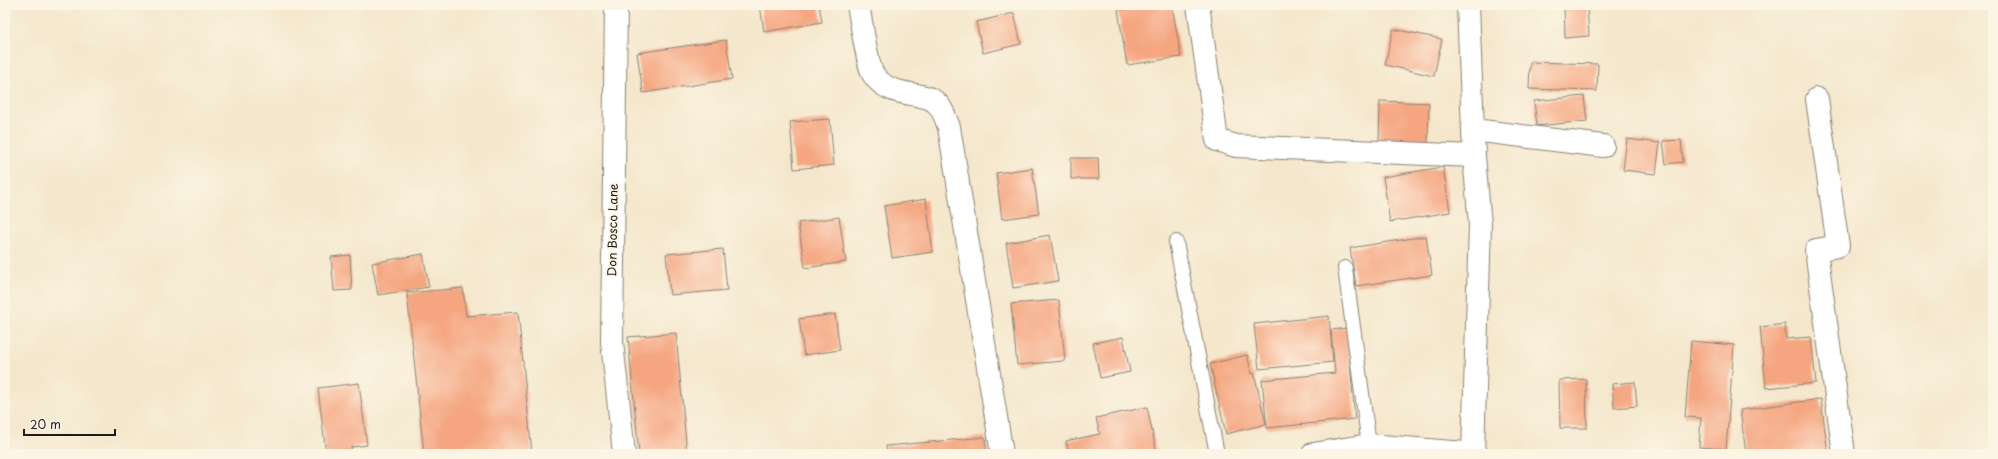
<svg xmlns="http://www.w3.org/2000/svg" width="1998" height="459" viewBox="0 0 1998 459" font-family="'Playpen Sans',sans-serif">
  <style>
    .building { fill: #f5a681 }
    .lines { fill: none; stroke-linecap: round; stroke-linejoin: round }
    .service-casing { stroke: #888274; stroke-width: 16 }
    .minor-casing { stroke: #888274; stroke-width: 24 }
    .tertiary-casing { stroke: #888274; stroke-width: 24 }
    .service { stroke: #fff; stroke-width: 14 }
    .minor { stroke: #fff; stroke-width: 22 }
    .tertiary { stroke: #fff; stroke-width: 22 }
    .labels { text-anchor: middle; stroke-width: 4; stroke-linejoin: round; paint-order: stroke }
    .street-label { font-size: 12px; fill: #1c1c1c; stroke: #fcf5e5 }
  </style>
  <rect width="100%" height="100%" fill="#fcf5e5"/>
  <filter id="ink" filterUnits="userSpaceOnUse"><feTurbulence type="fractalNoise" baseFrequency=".025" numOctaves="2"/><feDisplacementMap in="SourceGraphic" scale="8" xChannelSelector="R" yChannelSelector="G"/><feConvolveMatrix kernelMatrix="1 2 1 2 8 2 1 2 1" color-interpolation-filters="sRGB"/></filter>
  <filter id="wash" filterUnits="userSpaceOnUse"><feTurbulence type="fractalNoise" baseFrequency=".012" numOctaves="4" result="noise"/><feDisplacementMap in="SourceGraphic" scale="16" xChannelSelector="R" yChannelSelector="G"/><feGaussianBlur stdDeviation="0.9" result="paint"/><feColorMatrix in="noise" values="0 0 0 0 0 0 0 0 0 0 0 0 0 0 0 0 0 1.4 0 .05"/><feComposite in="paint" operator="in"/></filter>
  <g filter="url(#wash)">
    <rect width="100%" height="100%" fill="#f4e7cc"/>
    <g id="blocks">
      <path class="building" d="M760 5H819L822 22 764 32Z
        M1149 5H1172L1181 57 1127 65 1118 10Z
        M1564 5H1587L1589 36 1565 38Z
        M1014 13 1021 44 983 53 976 22Z
        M1393 29 1442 39 1434 76 1385 65Z
        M726 40 732 79 643 93 637 53Z
        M1530 62 1598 64 1597 91 1529 89Z
        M1584 96 1587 121 1537 126 1534 101Z
        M1380 101 1429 103 1428 144 1379 142Z
        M830 119 834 165 794 169 790 122Z
        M1627 139 1660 143 1656 174 1623 170Z
        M1681 140 1683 162 1666 164 1663 141Z
        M1071 158H1098L1099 179H1071Z
        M1443 167 1450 212 1390 222 1383 177Z
        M1032 168 1039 214 1002 219 996 173Z
        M926 199 933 252 892 258 884 206Z
        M839 217 846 262 805 268 798 223Z
        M1050 235 1058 281 1013 288 1006 243Z
        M1426 236 1432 275 1356 286 1350 248Z
        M723 249 727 290 670 295 666 254Z
        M423 254 429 287 378 295 372 263Z
        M350 255 352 290 334 291 331 257Z
        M463 288 466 316 518 312 532 454H424L407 293Z
        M1059 300 1065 361 1017 365 1011 304Z
        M835 314 840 350 804 355 799 319Z
        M1329 316 1333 362 1259 369 1254 324Z
        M1785 324 1786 339 1811 337 1816 383 1766 388 1760 327Z
        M1347 328 1355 419 1267 428 1262 380 1335 373 1331 330Z
        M676 333 687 454H639L628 337Z
        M1123 337 1130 372 1100 378 1093 343Z
        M1691 341 1734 345 1726 449 1699 447 1701 418 1685 417Z
        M1247 355 1252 374 1254 373 1266 424 1226 434 1210 364Z
        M1586 379 1587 428H1560L1559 380Z
        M1635 382 1637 406 1614 408 1612 384Z
        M359 383 367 445 351 447 352 454H326L318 388Z
        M1821 399 1828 454H1746L1740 410Z
        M1147 407 1157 454H1069L1066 441 1100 434 1096 418Z
        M985 437 987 454H887L886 446Z"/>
    </g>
  </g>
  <g filter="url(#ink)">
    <use href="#blocks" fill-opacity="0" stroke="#888274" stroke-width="1"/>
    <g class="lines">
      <defs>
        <path id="service" d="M1176 242 1217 454
          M1345 268 1369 445"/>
        <path id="minor" d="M616 5 612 342 624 454
          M858 5C861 19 867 64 873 74 891 102 927 87 940 107 944 113 946 120 949 127L1002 454
          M1198 5 1217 140 1236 146 1474 156
          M1468 5 1474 156 1480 225 1473 454
          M1817 99 1838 246 1816 250 1844 454
          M1474 130 1603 146"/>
        <path id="tertiary" d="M1313 454 1369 445 1476 454"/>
      </defs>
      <use href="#service" class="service-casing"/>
      <use href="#minor" class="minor-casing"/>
      <use href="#tertiary" class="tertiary-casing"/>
      <use href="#service" class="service"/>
      <use href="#minor" class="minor"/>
      <use href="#tertiary" class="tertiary"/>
    </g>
  </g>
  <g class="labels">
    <g class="street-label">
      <text transform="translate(613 230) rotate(-89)" y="4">Don Bosco Lane</text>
    </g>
  </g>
  <rect width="1998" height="459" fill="none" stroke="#fcf5e5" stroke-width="20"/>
  <path d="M24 429v6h91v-6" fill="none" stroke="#1c1c1c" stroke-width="2"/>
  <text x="30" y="429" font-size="12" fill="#1c1c1c" stroke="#fcf5e5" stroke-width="3" paint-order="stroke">20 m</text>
</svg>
